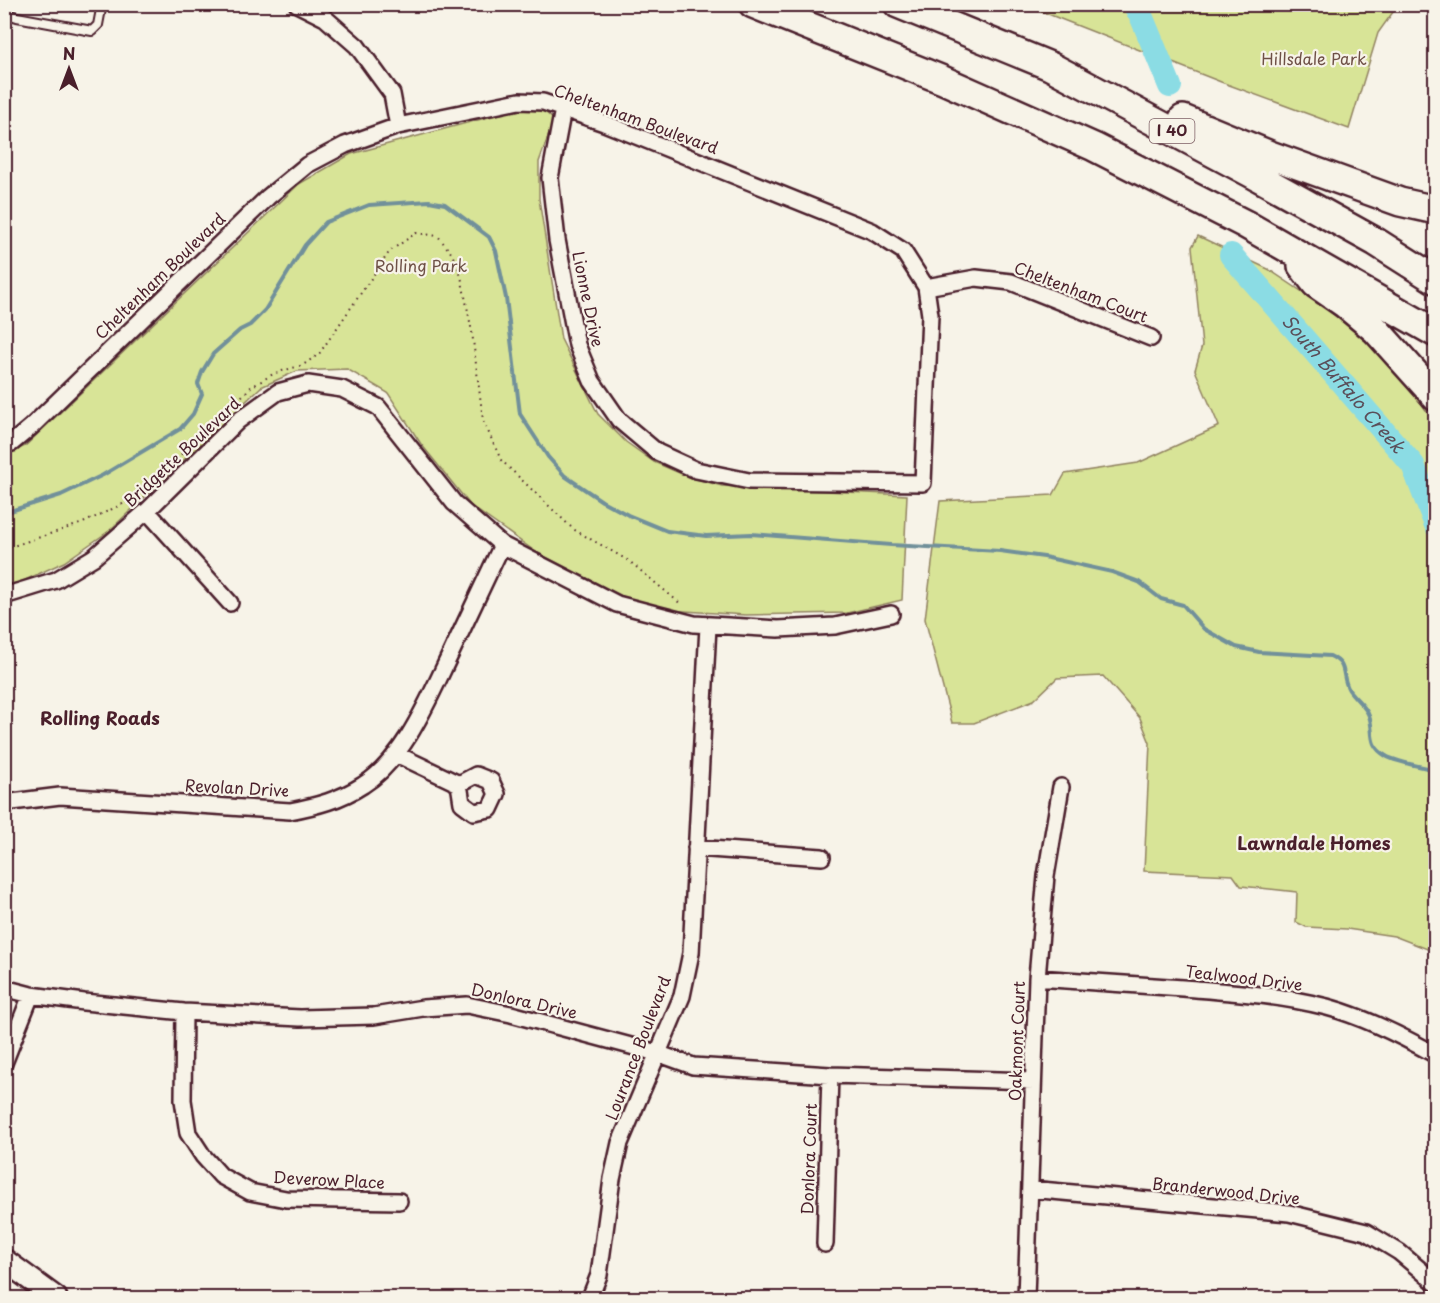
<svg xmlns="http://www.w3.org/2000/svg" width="1440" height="1303" viewBox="0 0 1440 1303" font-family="'Playpen Sans',sans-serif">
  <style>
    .green { fill: #d8e497; stroke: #918261; stroke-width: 1.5 }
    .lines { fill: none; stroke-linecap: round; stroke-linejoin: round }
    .stream { stroke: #71909a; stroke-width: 4 }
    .river { stroke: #8bdce4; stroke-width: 24 }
    .lane-casing { stroke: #4a1f2b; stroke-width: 12 }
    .street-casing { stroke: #4a1f2b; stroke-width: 20 }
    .secondary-casing { stroke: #4a1f2b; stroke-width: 26 }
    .highway-casing { stroke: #4a1f2b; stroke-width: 32 }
    .path { stroke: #4a1f2b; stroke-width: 2; stroke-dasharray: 1.5 4.5; stroke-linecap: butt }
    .lane { stroke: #f7f3e8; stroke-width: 8 }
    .street { stroke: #f7f3e8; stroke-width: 15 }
    .secondary { stroke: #f7f3e8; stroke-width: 21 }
    .highway { stroke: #f7f3e8; stroke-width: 27 }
    .labels { text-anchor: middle; stroke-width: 4.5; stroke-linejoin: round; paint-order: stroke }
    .shield { fill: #f7f3e8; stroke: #7e5f64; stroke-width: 1.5 }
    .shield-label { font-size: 15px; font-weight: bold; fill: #4a1f2b }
    .park-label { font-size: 16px; fill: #6e5046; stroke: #f7f3e8 }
    .street-label { font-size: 16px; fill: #4a1f2b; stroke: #f7f3e8 }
    .water-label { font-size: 18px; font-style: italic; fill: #5a4e59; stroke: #f7f3e8 }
    .neighbourhood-label { font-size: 18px; font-weight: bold; fill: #4a1f2b; stroke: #f7f3e8 }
  </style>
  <rect width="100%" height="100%" fill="#f7f3e8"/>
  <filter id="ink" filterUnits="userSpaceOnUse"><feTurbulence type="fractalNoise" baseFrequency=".0167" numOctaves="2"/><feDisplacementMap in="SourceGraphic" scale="12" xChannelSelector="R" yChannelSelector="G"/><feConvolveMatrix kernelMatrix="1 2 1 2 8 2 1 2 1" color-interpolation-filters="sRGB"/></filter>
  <g filter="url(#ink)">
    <path class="green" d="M1025 5 1398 4V5L1378 33 1349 129 1221 82Z
      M515 110H543L554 120 539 162V199L561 339 598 414 626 442 654 462 689 477 722 486 907 495 902 600 847 613 746 615 669 610 628 599 536 552 471 506 421 444 388 393 347 369 297 371 261 387 109 531 64 562 21 582 5 585V455L25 446 299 184 351 154Z
      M1198 236 1268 269 1322 305 1377 351 1416 396 1435 423V952L1394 936 1347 929 1306 927 1296 922 1297 892 1241 886 1233 875 1144 871 1150 743 1140 718 1103 676 1057 678 1034 700 974 723H952L925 619 940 501 1053 495 1065 474 1138 463 1219 426 1195 370 1202 346 1192 247Z"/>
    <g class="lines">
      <path class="stream" d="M4 513 61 495 103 475 180 429 193 414 202 394 198 384 202 372 213 354 240 330 250 325 265 310 305 245 326 222 369 205 429 201 445 204 489 237 496 251 506 298 520 414 548 457 565 476 602 501 628 515 667 531 706 536 751 534 891 545 1000 551 1044 557 1112 572 1139 582 1161 599 1183 605 1204 629 1236 647 1259 652 1330 656C1349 665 1340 674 1349 690 1354 698 1366 706 1369 716 1375 732 1366 744 1386 756 1395 762 1424 767 1436 770"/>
      <g class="river">
        <path d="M1134 4 1142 18 1170 86"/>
        <path id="s1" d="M1231 255 1413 465 1436 525"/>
      </g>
      <defs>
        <path id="lane" d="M4 13 17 17 92 31 98 25 102 4"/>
        <path id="street" d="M297 4 325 18 357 46 392 94 398 126
          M926 287 976 278 1011 282 1151 338
          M4 445 12 443 31 427 268 197 307 165 345 145 398 126 519 101 543 102 604 123 872 231 903 251 926 287 930 315 923 483 749 481 696 470 657 452 619 420 592 381 577 345 557 240 550 178 563 109
          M147 511 230 603
          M4 596 56 580 94 557 147 511 238 421 278 392 308 384 342 389 378 407 454 503 502 545 617 604 694 624 778 629 835 626 891 614
          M396 754 459 784 476 775 491 781 497 794 490 809 474 812 462 803 459 784
          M4 803 60 796 290 811C316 806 340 800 363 785 405 759 430 696 451 653 468 617 485 581 502 545
          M696 848 822 857
          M1037 978C1086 981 1134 985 1183 988 1231 992 1280 995 1327 1007 1365 1017 1402 1036 1436 1055
          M4 988 31 995 84 1002 184 1012 300 1018 374 1016 423 1008 467 1005 511 1014 657 1053 693 1066 830 1075 1033 1081
          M184 1012 183 1100 188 1133 203 1156 221 1176 250 1192 286 1199 399 1201
          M4 1063 31 995
          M1030 1189 1289 1213 1366 1232 1399 1252 1436 1283
          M825 1244 830 1075
          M590 1298 599 1275 612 1179 620 1143 682 996 691 953 708 626
          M1026 1298 1037 978 1046 876 1061 787"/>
        <path id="secondary" d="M4 1260 56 1298"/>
        <path id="highway" d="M753 4 943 80 1094 147 1245 224 1436 333
          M898 4 1050 66 1251 173 1376 242 1436 280
          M1183 119 1270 155 1400 202 1436 210
          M1302 266 1316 284 1345 304 1376 330 1436 397"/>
      </defs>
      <use href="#lane" class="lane-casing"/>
      <use href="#street" class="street-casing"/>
      <use href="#secondary" class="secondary-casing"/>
      <use href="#highway" class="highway-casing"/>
      <path class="path" d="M229 409 251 387 275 373 303 365 319 354 390 251 416 233 438 236 452 254 461 276 472 332 483 420 501 460 573 529 629 561 682 605
        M4 549 83 523 133 499 201 436"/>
      <use href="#lane" class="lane"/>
      <use href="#street" class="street"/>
      <use href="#secondary" class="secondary"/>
      <use href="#highway" class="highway"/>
    </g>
  </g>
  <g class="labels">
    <rect class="shield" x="1149.5" y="119" width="45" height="24" rx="4.5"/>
    <g class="shield-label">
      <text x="1172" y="136">I 40</text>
    </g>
    <g class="park-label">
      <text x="1314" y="65">Hillsdale Park</text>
      <text x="421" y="272">Rolling Park</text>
    </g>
    <g class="street-label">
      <text transform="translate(636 119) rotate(20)" y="6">Cheltenham Boulevard</text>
      <text transform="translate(160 276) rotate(-44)" y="6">Cheltenham Boulevard</text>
      <text transform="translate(1081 292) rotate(21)" y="6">Cheltenham Court</text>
      <text transform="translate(588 299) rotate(78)" y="6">Lionne Drive</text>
      <text transform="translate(182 452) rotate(-43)" y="6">Bridgette Boulevard</text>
      <text transform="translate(237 788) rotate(3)" y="6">Revolan Drive</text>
      <text transform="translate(1244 978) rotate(7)" y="6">Tealwood Drive</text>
      <text transform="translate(524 1001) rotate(13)" y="6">Donlora Drive</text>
      <text transform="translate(1017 1041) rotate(-88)" y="6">Oakmont Court</text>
      <text transform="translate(638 1048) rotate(-69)" y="6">Lourance Boulevard</text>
      <text transform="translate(809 1159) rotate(-88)" y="6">Donlora Court</text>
      <text transform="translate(329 1180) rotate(3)" y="6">Deverow Place</text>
      <text transform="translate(1226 1191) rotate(6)" y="6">Branderwood Drive</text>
    </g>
    <g class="water-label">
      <text dy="6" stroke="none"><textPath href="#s1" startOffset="171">South Buffalo Creek</textPath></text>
    </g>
    <g class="neighbourhood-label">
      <text x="100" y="725">Rolling Roads</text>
      <text x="1314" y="850">Lawndale Homes</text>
    </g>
  </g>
  <rect width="1440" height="1303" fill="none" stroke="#f7f3e8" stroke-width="24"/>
  <rect x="12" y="12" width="1416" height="1279" fill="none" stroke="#4a1f2b" stroke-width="2" filter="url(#ink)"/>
  <g transform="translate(69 69)" stroke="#f7f3e8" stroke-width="4.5" paint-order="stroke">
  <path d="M0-4.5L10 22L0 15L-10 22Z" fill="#4a1f2b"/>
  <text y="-9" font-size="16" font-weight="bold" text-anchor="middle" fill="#4a1f2b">N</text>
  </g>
</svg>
